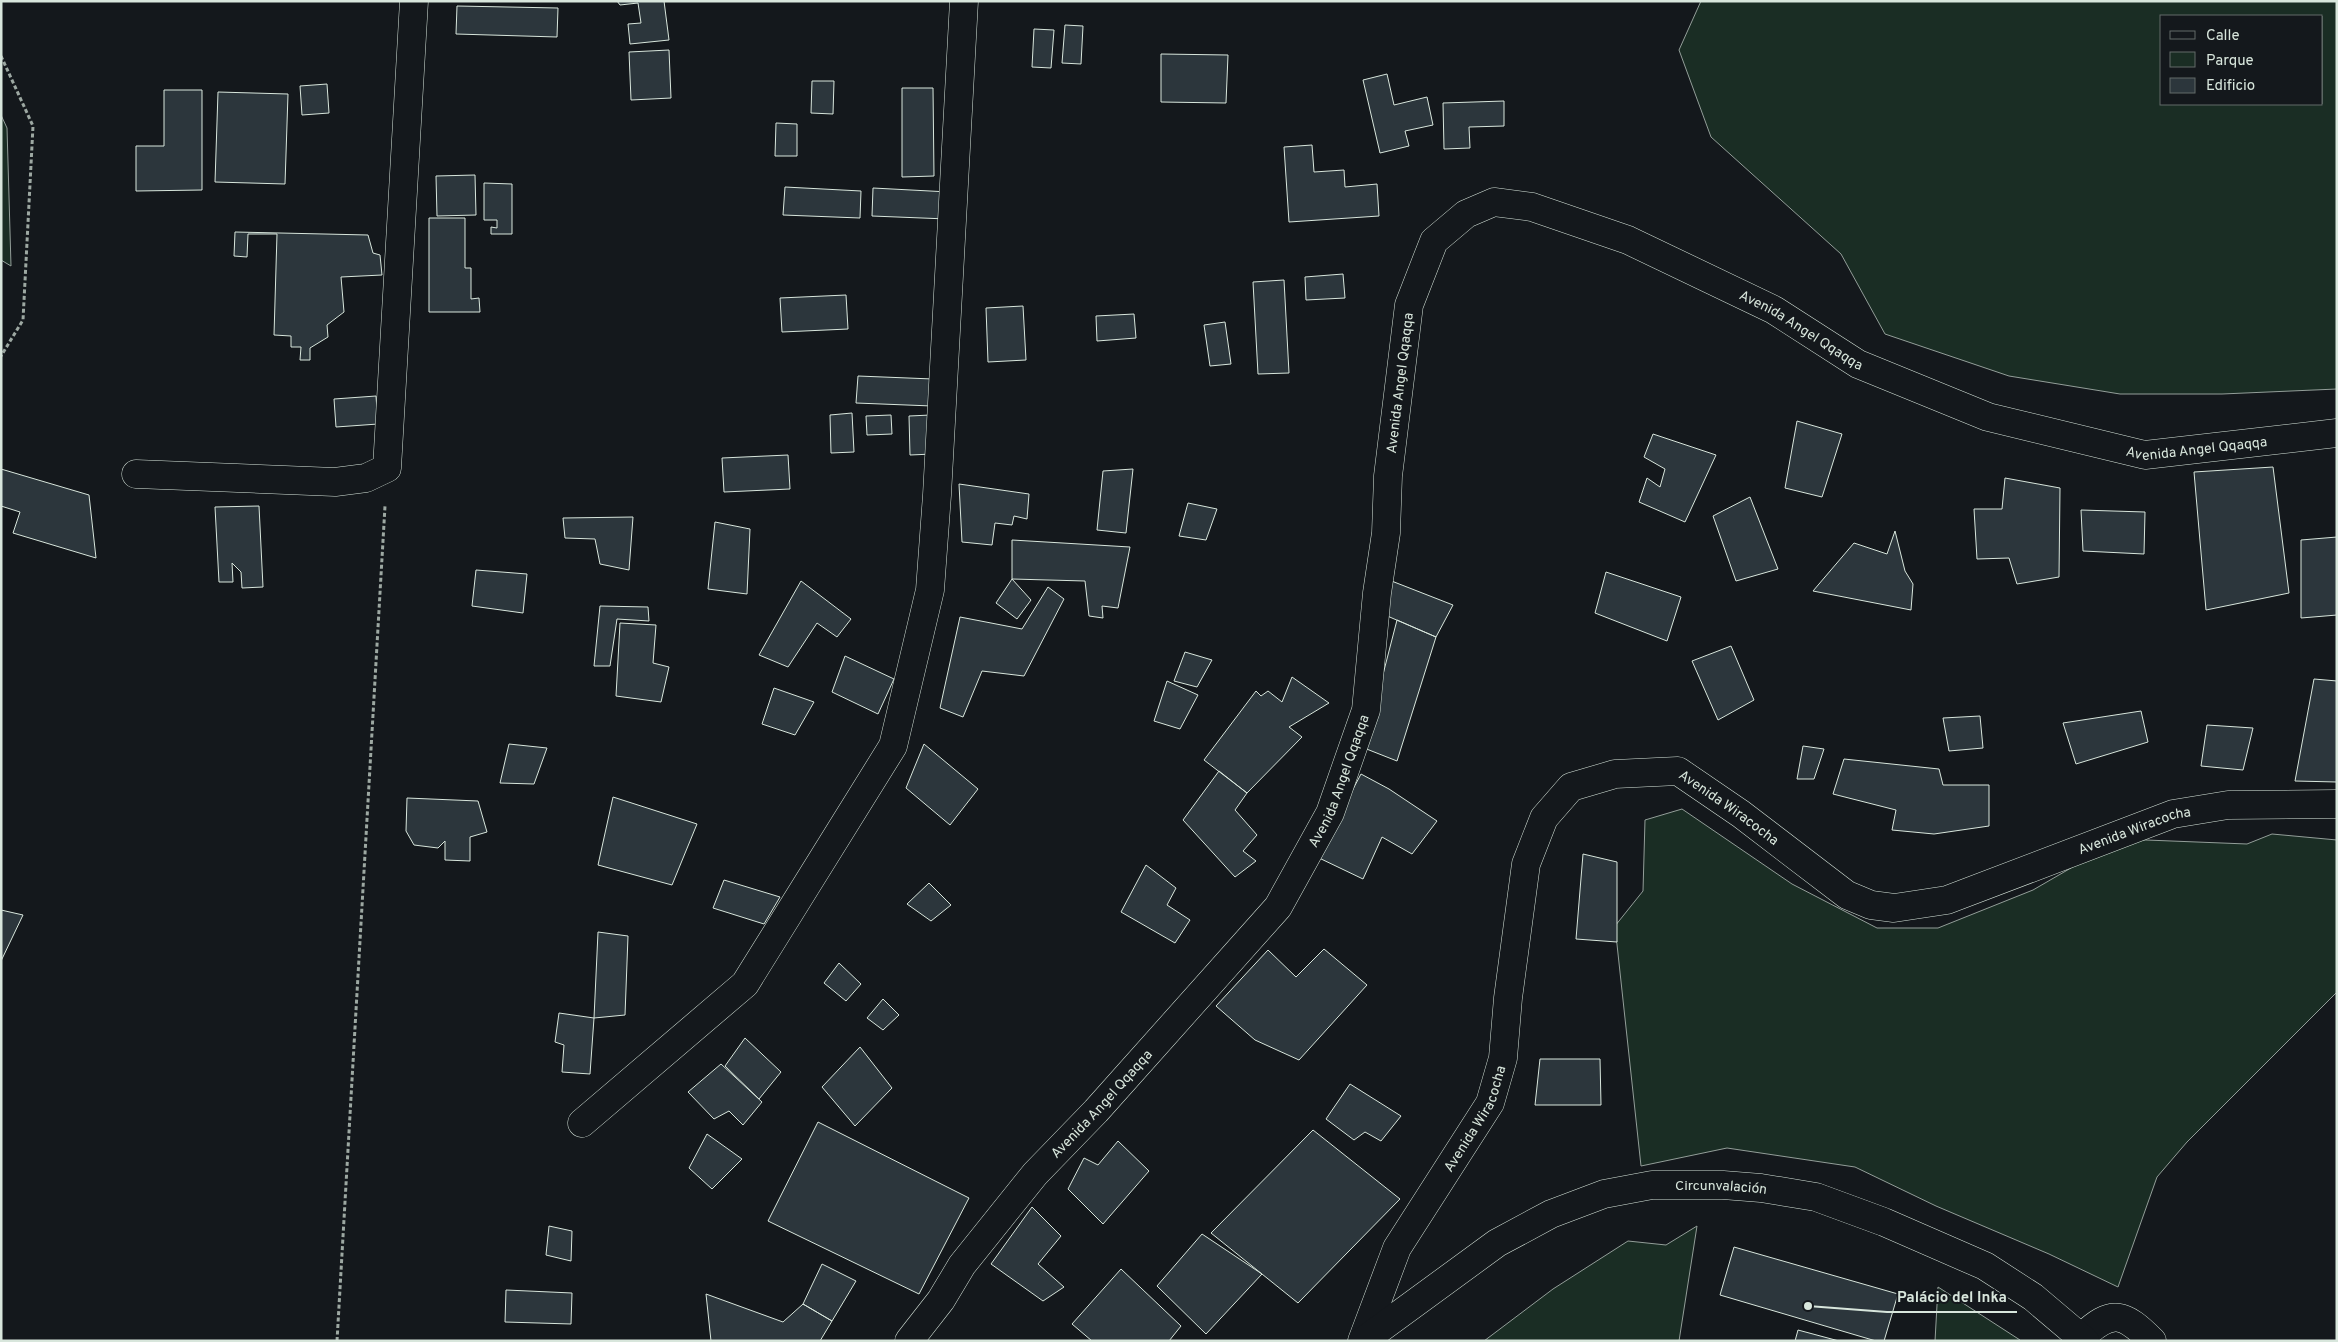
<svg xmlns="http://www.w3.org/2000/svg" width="2338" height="1342" viewBox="0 0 2338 1342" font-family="Overpass,sans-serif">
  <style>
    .green { fill: #1a2d24; stroke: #939e99; fill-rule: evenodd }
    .building { fill: #2c363c; stroke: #d8e6dc }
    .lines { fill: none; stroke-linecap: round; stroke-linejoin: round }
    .minor-casing { stroke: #d8e6dc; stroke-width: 29 }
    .highway-casing { stroke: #d8e6dc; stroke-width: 29 }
    .path { stroke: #9da8a2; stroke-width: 3; stroke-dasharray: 4 2.5; stroke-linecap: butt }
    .minor { stroke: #14181c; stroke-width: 28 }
    .highway { stroke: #14181c; stroke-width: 28 }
    .labels { text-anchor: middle; stroke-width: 4; stroke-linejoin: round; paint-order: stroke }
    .street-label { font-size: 14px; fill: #d8e6dc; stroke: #14181c }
    .leader { fill: none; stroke: #d8e6dc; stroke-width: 2 }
    .callout-dot { fill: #d8e6dc; stroke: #14181c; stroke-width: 2 }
    .callout-label { font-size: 15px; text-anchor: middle; font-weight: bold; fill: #d8e6dc; stroke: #14181c; stroke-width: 4; stroke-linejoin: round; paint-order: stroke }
  </style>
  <rect width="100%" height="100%" fill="#14181c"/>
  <path class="green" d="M1701 1H2337V389L2222 394H2120L2009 376 1885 334 1841 254 1711 137 1679 50ZM2322 16V104H2162V16Z
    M1 115 7 128 11 266 1 260Z
    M1682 809 1792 884 1877 928H1938L2033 890 2121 839 2247 844 2272 834 2337 840V992L2187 1142 2157 1177 2118 1287 2049 1254 1936 1206 1855 1167 1727 1148 1641 1166 1615 926 1643 891 1645 820Z
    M1697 1226 1679 1341H1484L1553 1289 1628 1241 1666 1245Z
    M1938 1287 2020 1340 2021 1341H1935Z"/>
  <path class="building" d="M617 1H664L669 40 630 44 628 24 641 23 638 3 620 5Z
    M457 6 558 8 557 37 456 34Z
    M1065 25 1083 26 1081 64 1062 63Z
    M1034 29 1054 30 1051 68 1032 67Z
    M669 50 671 98 631 100 629 52Z
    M1161 54 1228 55 1226 103 1161 102Z
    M1387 74 1394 105 1427 97 1433 125 1405 131 1409 146 1380 153 1363 80Z
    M812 81H834L833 114 811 113Z
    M327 84 329 113 302 115 300 86Z
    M902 88H933L934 176 902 177Z
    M164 90H202V190L136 191V146H164Z
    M218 92 288 94 285 184 215 182Z
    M1504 101V126L1469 127 1470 148 1444 149 1443 103Z
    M776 123 797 124V156H775Z
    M1312 145 1314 172 1344 170 1345 187 1377 184 1379 216 1289 222 1284 147Z
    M475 175 476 215 437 216 436 176Z
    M484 183 512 184V234H491V227L497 228V220H484Z
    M785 187 861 191 860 218 783 215Z
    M873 188 949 192 947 219 872 216Z
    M429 218H465V268H471V299L479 298 480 312H429Z
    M235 232 368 235 373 253 380 255 382 275 341 277 344 312 327 325 328 337 310 348V360H300L301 347H291V336L274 335 277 234H248L247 257 234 256Z
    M1343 274 1345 298 1306 300 1305 277Z
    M1284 280 1289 373 1258 374 1253 282Z
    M846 295 848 329 782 332 780 298Z
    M1023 306 1026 360 988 362 986 308Z
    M1134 314 1136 338 1097 341 1096 316Z
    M1225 322 1231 364 1210 366 1204 325Z
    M858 376 933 379 932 406 856 403Z
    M376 396 378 424 336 427 334 399Z
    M852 413 854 452 831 453 830 415Z
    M891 415 892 434 867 435 866 416Z
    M931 415 933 454 910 455 909 416Z
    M1797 421 1842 434 1822 497 1785 488Z
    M1653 434 1716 455 1685 522 1639 502 1647 478 1660 487 1665 469 1644 457Z
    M788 455 790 489 724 492 722 458Z
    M2273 467 2289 593 2206 610 2194 472Z
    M1 469 89 495 96 558 13 533 20 512 1 506Z
    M1133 469 1126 533 1097 530 1103 471Z
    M2005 478 2060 488 2059 577 2017 584 2009 558 1977 559 1974 509H2002Z
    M959 484 1029 494 1027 519 1014 516 1012 525 995 523 992 545 962 542Z
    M1750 497 1778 569 1736 581 1713 516Z
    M1188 503 1217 509 1206 540 1179 536Z
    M259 506 263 587 242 588 241 572 232 563 233 582H219L215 507Z
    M2081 510 2145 512 2144 554 2083 551Z
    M633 517 629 570 600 564 595 539 565 538 563 518Z
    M715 522 750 529 747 594 708 589Z
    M1895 531 1905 571 1913 584 1911 610 1813 591 1854 543 1887 554Z
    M2337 537V615L2301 618V540Z
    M1012 540 1130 547 1118 608 1102 606 1103 618 1089 616 1085 581 1012 579Z
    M476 570 527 574 523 613 472 606Z
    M1606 572 1681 597 1667 641 1595 613Z
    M1012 579 1031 600 1017 619 996 603Z
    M1389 580 1453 605 1436 637 1385 615Z
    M801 581 851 619 837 637 817 623 788 667 759 655Z
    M1048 587 1064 599 1024 676 982 671 963 717 940 708 960 617 1022 629Z
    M600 606 648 607 649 621 617 619 610 666H594Z
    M1397 620 1436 637 1397 761 1364 748Z
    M620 623 656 625 653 663 669 667 661 702 616 696Z
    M1731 646 1754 700 1718 720 1692 661Z
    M1185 652 1212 660 1197 687 1174 681Z
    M845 656 894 679 878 714 832 692Z
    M1292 677 1329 703 1289 727 1302 737 1247 793 1204 760 1256 691 1261 696 1268 691 1282 702Z
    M2314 679 2337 681V782L2295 781Z
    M1167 681 1198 695 1180 729 1154 721Z
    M774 688 814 702 795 735 762 724Z
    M2141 711 2148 742 2076 764 2063 723Z
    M1980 716 1983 748 1949 751 1943 718Z
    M2207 725 2253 728 2243 770 2201 766Z
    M509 744 547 748 534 784 500 783Z
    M924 744 978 789 950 825 906 788Z
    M1803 746 1824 749 1814 779H1797Z
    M1844 759 1939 769 1943 785H1989V826L1934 834 1892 830 1896 810 1833 794Z
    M1219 771 1247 793 1235 810 1257 835 1243 851 1256 861 1235 877 1183 820Z
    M1361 774 1389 789 1437 821 1412 854 1382 837 1363 879 1317 857Z
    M613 797 697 824 672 885 598 865Z
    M407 798 478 801 487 832 470 837V861L445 860V841L438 848 414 845 406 831Z
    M1583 854 1617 862V942L1576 939Z
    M1146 865 1176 888 1167 905 1190 920 1175 943 1121 912Z
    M724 880 780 897 764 924 713 908Z
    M929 883 951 905 931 921 907 904Z
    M1 910 23 915 1 961Z
    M598 932 628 936 625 1015 594 1018Z
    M1324 949 1367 985 1299 1060 1255 1040 1216 1006 1268 950 1296 977Z
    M839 963 861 984 846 1001 824 983Z
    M883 999 899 1015 883 1030 867 1018Z
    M559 1013 594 1018 590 1074 562 1072 564 1045 555 1042Z
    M745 1038 781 1072 759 1099 725 1066Z
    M860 1047 892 1088 855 1126 822 1087Z
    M1540 1059H1600L1601 1105H1535Z
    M721 1064 762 1102 743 1125 729 1111 714 1119 688 1092Z
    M1350 1084 1401 1116 1381 1141 1365 1132 1354 1140 1326 1119Z
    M818 1122 969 1198 919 1294 768 1221Z
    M1313 1130 1400 1199 1298 1303 1211 1233Z
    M707 1134 742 1159 712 1189 689 1168Z
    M1118 1141 1149 1171 1103 1224 1068 1189 1084 1158 1098 1165Z
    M1032 1207 1061 1236 1038 1264 1064 1287 1043 1301 991 1264Z
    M549 1226 572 1231 571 1261 546 1255Z
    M1202 1234 1262 1274 1206 1334 1157 1286Z
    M1734 1247 1898 1294 1884 1341H1876L1720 1295Z
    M822 1264 856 1281 832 1321 803 1304Z
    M1121 1269 1181 1326 1169 1341H1092L1072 1324Z
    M506 1290 572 1293 571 1324 505 1322Z
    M706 1294 783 1322 803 1304 832 1321 820 1341H711Z
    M1798 1330 1839 1341H1795Z"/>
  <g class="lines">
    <defs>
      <g id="minor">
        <path d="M136 474 335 482 366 478 387 468 414 1"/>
        <path d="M582 1123 745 984 893 746 930 590 937 495 964 1"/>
        <path d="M2082 1337C2112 1308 2124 1313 2152 1341"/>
        <path id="s1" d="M909 1341 941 1300 962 1265 1035 1174 1096 1111 1278 907 1330 813 1366 710 1377 593 1386 533 1388 476 1409 305 1434 241 1466 214 1494 202 1532 207 1628 240 1774 310 1858 364 1988 417 2145 455 2337 433"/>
        <path id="s2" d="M1362 1341 1397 1248 1490 1103 1503 1058 1508 998 1526 864 1544 818 1571 787 1615 774 1678 771 1741 814 1847 895 1871 905 1894 908 1947 900 2173 814 2228 805 2337 804"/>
      </g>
      <g id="highway">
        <path id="s3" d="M1363 1341 1497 1243 1551 1214 1604 1194 1652 1185H1723L1761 1188 1816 1197 1884 1222 1985 1266 2033 1297 2085 1341"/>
      </g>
    </defs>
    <use href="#minor" class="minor-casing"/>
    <use href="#highway" class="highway-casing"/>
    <path class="path" d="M1 56 33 126 23 320 1 356
      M337 1341 385 506"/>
    <use href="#minor" class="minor"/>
    <use href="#highway" class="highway"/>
  </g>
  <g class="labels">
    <g class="street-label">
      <text dy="5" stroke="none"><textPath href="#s1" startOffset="1671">Avenida Angel Qqaqqa</textPath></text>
      <text dy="5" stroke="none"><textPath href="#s1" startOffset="1116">Avenida Angel Qqaqqa</textPath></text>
      <text dy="5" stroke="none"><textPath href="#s1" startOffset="2091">Avenida Angel Qqaqqa</textPath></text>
      <text dy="5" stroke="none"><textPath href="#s1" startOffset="711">Avenida Angel Qqaqqa</textPath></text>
      <text dy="5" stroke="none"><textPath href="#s2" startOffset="776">Avenida Wiracocha</textPath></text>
      <text dy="5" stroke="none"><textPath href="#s2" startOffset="1226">Avenida Wiracocha</textPath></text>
      <text dy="5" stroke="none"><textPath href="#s1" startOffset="306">Avenida Angel Qqaqqa</textPath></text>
      <text dy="5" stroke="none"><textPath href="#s2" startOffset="251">Avenida Wiracocha</textPath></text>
      <text dy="5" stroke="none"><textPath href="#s3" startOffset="402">Circunvalación</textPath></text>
    </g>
  </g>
  <path class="leader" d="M1808 1306L1887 1312H2017"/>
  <circle class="callout-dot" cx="1808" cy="1306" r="5"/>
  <g class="callout-label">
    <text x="1952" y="1302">Palácio del Inka</text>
  </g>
  <rect width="2338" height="1342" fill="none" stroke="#d8e6dc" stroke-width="5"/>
  <rect x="2160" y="15" width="162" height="90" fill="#14181c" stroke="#626a69"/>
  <rect x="2170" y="31" width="25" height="8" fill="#14181c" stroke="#626a69"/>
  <text x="2206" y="40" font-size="15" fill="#d8e6dc">Calle</text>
  <rect x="2170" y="52" width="25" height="15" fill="#1a2d24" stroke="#626a69"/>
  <text x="2206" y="65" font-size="15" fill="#d8e6dc">Parque</text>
  <rect x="2170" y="78" width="25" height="15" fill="#2c363c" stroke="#626a69"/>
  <text x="2206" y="90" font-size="15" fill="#d8e6dc">Edificio</text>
</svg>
